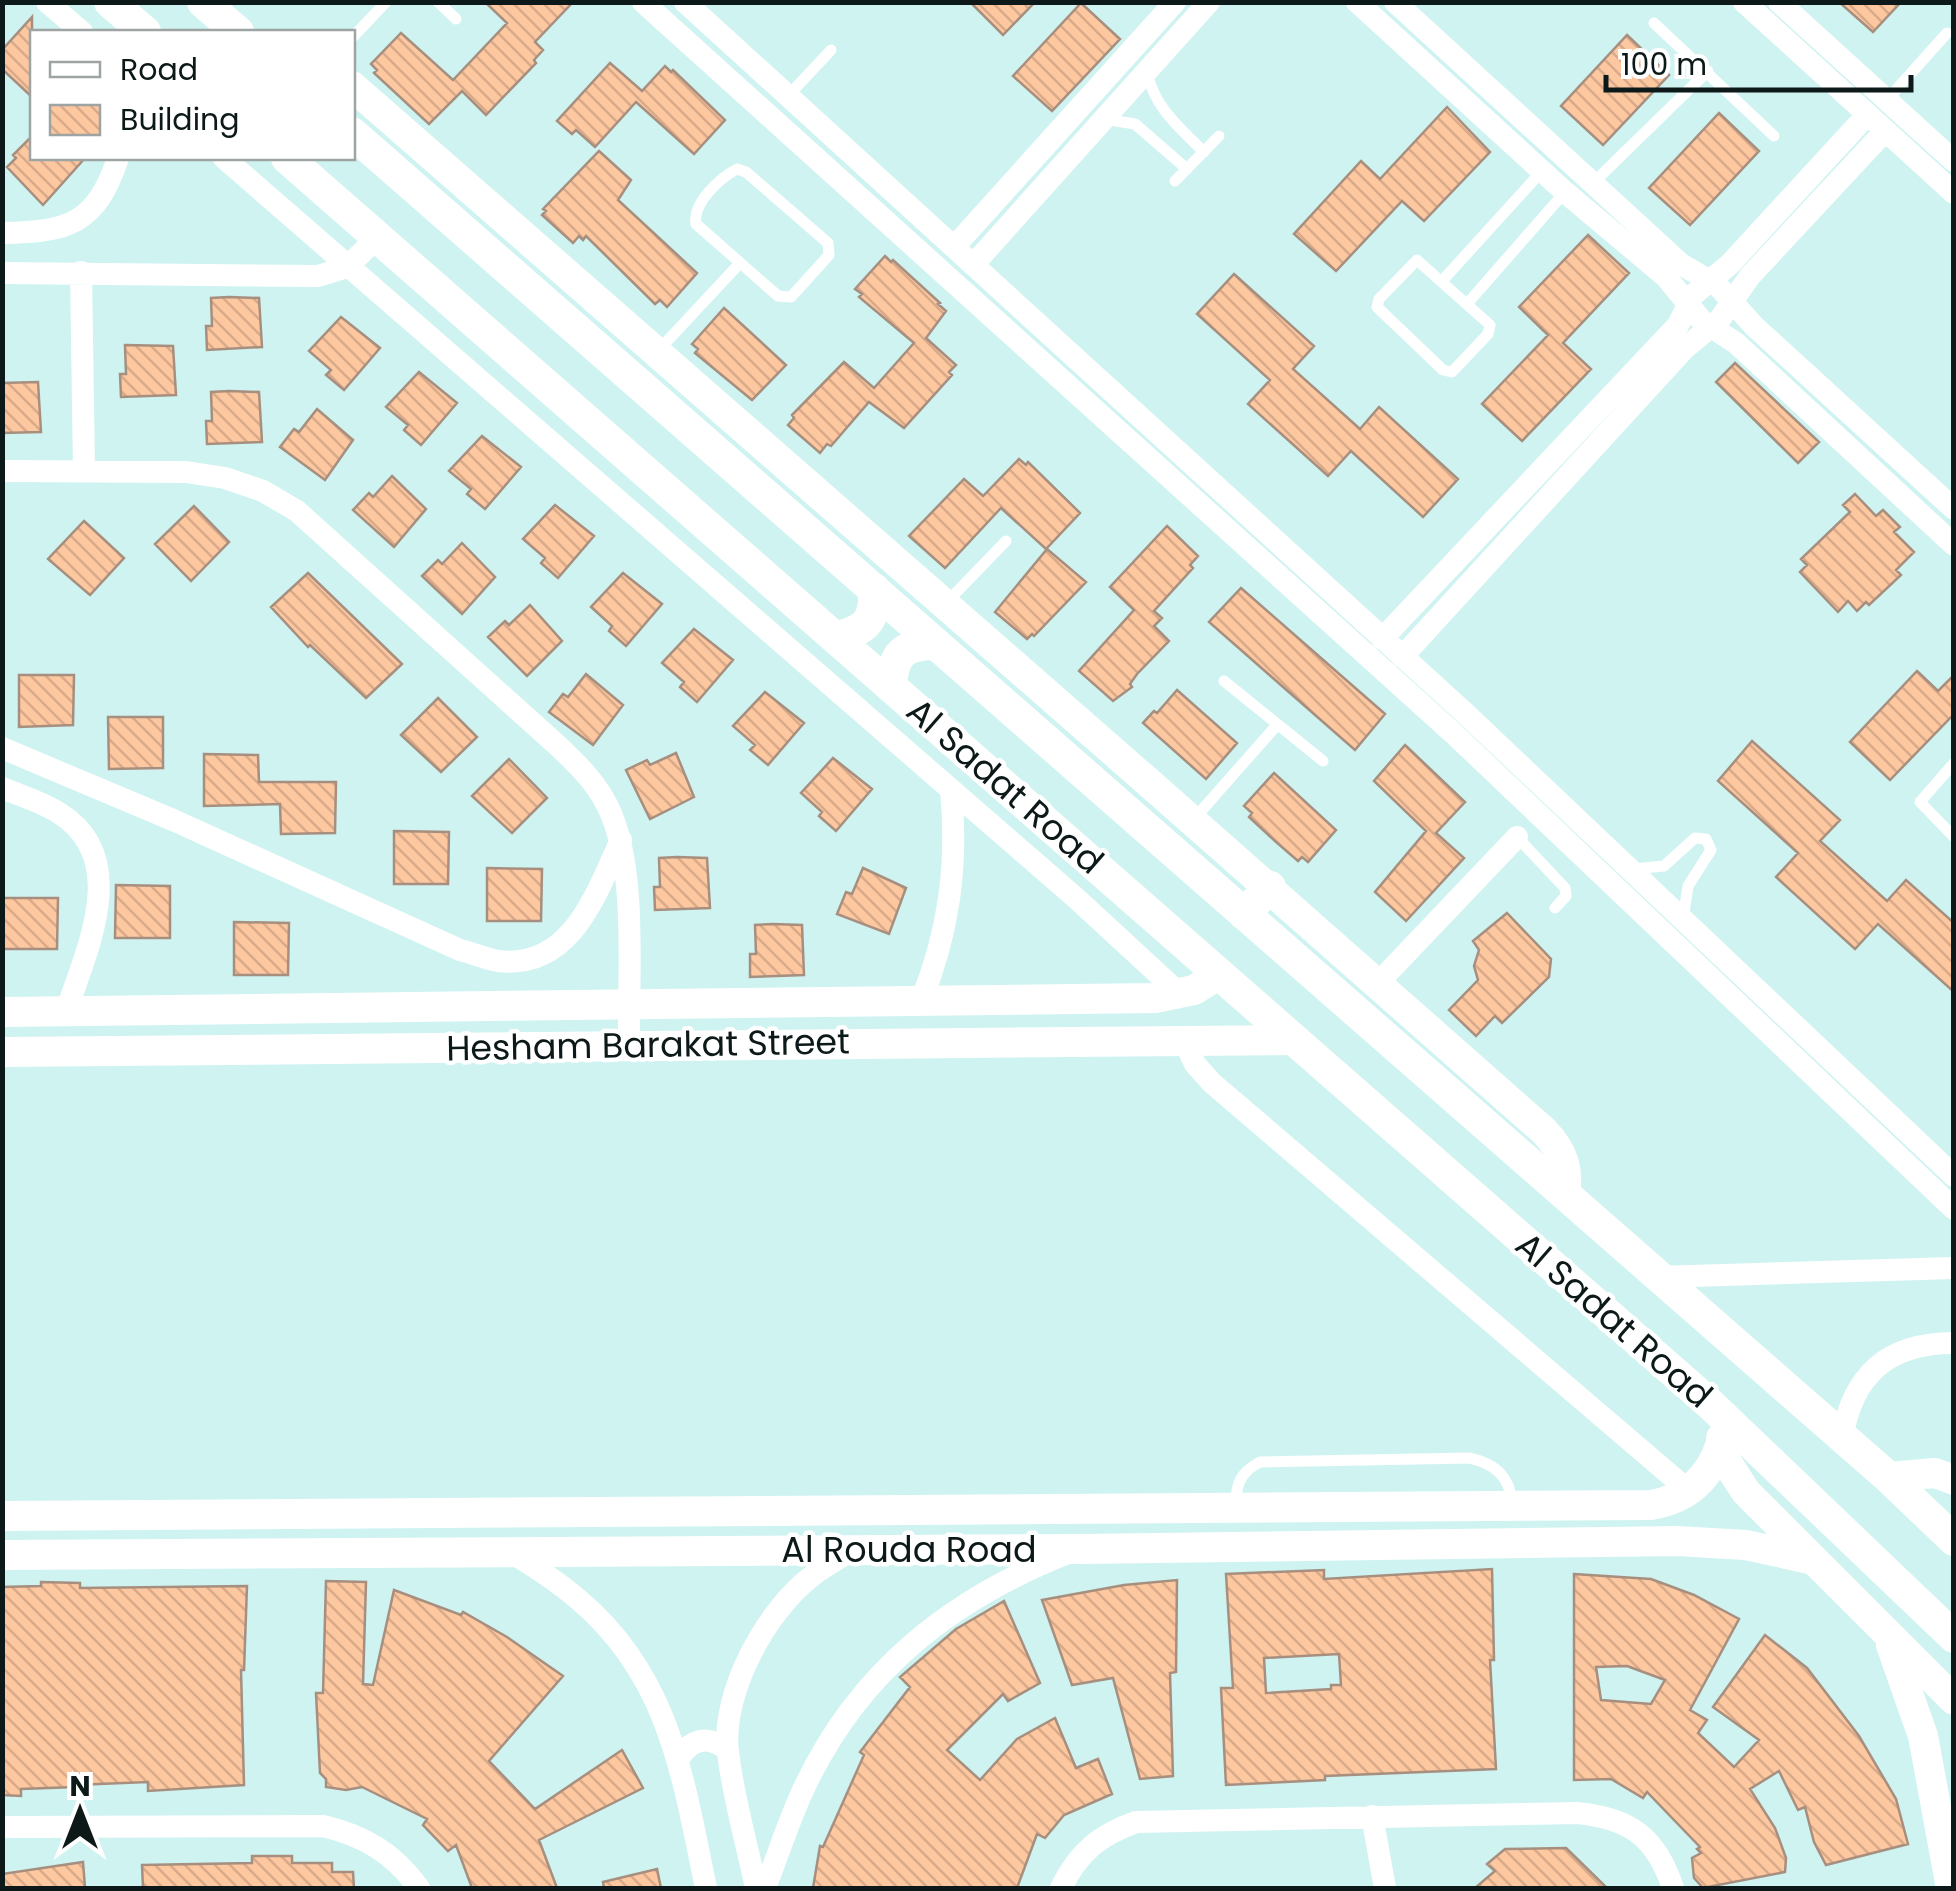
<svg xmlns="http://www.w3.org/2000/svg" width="1956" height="1891" viewBox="0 0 1956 1891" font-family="Poppins,sans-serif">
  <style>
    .building { fill: url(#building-back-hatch); stroke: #a78f7f; stroke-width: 2.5; fill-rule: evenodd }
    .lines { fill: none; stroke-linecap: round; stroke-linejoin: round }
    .service { stroke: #fff; stroke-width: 11 }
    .minor { stroke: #fff; stroke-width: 22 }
    .tertiary { stroke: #fff; stroke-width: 30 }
    .secondary { stroke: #fff; stroke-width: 32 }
    .labels { text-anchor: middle; stroke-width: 9; stroke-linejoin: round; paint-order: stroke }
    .street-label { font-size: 35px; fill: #0c1918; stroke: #fff }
  </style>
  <defs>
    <pattern id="building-back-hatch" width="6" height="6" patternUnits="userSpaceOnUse" patternTransform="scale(2.5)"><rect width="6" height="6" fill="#fdc7a0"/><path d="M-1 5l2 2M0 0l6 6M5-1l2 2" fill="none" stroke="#d8aa89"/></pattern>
  </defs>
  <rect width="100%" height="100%" fill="#cff3f1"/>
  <path class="building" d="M485 2H573L535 42 543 50 534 60 536 63 486 115 462 91 429 124 374 73 377 70 371 64 401 33 453 80 507 23Z
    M970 2H1035L1003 35Z
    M1839 2H1901L1873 32Z
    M1081 3 1120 39 1052 111 1013 76Z
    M32 17V97L2 69V50Z
    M1627 35 1669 75 1603 145 1561 106Z
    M610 63 642 91 665 66 671 72 673 70 725 120 694 154 636 102 595 147 576 130 572 134 557 121Z
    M1447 107 1490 152 1424 221 1402 201 1336 271 1294 234 1361 161 1380 179Z
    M1719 113 1759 151 1690 225 1649 188Z
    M32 136V158H85L43 205 7 167 16 158 13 155Z
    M599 151 631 180 618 200 697 273 667 307 660 300 655 304 586 236 583 240 579 236 573 243 542 215 546 211 543 209Z
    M1588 235 1629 273 1563 343 1591 369 1522 441 1482 404 1548 335 1519 307Z
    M885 256 891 262 893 260 940 303 938 304 946 311 926 338 956 365 949 372 952 375 904 428 869 402 831 446 827 444 820 453 788 425 794 418 792 415 844 362 874 388 914 343 859 297 862 294 855 289Z
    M1234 274 1314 346 1293 369 1360 429 1379 407 1458 479 1423 517 1351 451 1328 476 1248 404 1270 380 1197 314Z
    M229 297 259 298 262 347 207 350 206 326H212L211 298Z
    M724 308 786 365 752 400 695 353 698 349 692 344Z
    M341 317 380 348 344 390 326 375 331 370 309 351Z
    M125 345 173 346 176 395 121 397 120 374H126Z
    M1735 363 1819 442 1798 463 1716 382Z
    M419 372 457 403 421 445 404 430 408 425 386 407Z
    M38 382 41 432 2 433V383Z
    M229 391 259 392 262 442 207 444 206 421H212L211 392Z
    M317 409 353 440 325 480 280 447 294 429 299 432Z
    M482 436 521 467 485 509 467 494 471 489 449 471Z
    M1019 459 1026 465 1028 462 1080 513 1046 549 1001 508 945 568 909 536 964 479 983 496Z
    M392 476 426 509 394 547 353 510 369 493 373 497Z
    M1855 494 1876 516 1883 510 1900 527 1894 532 1914 552 1896 570 1901 575 1869 605 1866 602 1857 611 1848 601 1838 612 1800 572 1807 565 1801 559 1850 512 1843 505Z
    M555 505 594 536 558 578 541 563 545 558 523 539Z
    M194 506 229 542 191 581 155 544Z
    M84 521 124 558 90 595 48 559Z
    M1167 526 1198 556 1190 565 1193 568 1154 611 1162 618 1154 626 1169 641 1137 674 1130 684 1132 687 1113 701 1079 671 1134 610 1110 587Z
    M462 543 495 577 462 614 422 576 438 560 442 564Z
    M1047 549 1086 582 1034 636 1032 634 1027 639 995 612Z
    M308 573 402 664 366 698 310 645 308 647 271 607Z
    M623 573 662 604 626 646 609 631 612 626 591 607Z
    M1241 588 1385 714 1355 750 1209 622Z
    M530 605 562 641 527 676 488 637 505 621 509 625Z
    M694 629 733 660 697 702 680 687 684 682 662 663Z
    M1917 671 1938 691 1954 675V714L1890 780 1850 742Z
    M586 674 623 705 593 745 549 712 563 694 568 697Z
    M19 675H74L73 725 19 727Z
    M1177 690 1237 743 1206 779 1143 723 1154 711 1157 713Z
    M765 692 804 723 768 765 750 750 755 745 733 726Z
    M438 698 477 737 441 772 401 735Z
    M108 717H163V768L109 769Z
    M1752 741 1840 820 1820 841 1887 901 1906 880 1954 923V992L1878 924 1855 949 1776 877 1798 853 1718 781Z
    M1405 745 1465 802 1436 833 1464 858 1406 921 1375 892 1426 831 1374 781Z
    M676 753 694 797 650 819 626 770 647 760 650 765Z
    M204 754 258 755 259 782H336L335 833 281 834 280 804 204 806Z
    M833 758 872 789 836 831 819 816 822 812 801 793Z
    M509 759 547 798 512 833 472 796Z
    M1274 773 1336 830 1308 862 1302 857 1298 861 1275 841 1249 817 1252 813 1244 806Z
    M394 831 449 832 448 884H394Z
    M677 857 707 858 710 908 655 910 654 887H660L659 858Z
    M487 868 542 869 541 921H487Z
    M863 868 906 888 889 934 837 914 846 892 852 894Z
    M116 885 170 886V938H115Z
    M3 898H58L57 949H3Z
    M1507 913 1551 959 1549 977 1502 1023 1495 1016 1476 1036 1449 1010 1478 980 1474 966 1479 950 1473 941Z
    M234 922 289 923 288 975H234Z
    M773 924 802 925 804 975 750 977V954H756L755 925Z
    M1492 1569 1494 1660H1490L1496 1769 1325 1776V1780L1226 1785 1221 1688H1233L1226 1574 1324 1570V1579ZM1339 1654 1341 1685H1331V1689L1266 1693 1264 1658Z
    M1574 1574 1651 1579 1694 1595 1739 1619 1690 1710 1707 1720 1698 1733 1734 1767 1759 1740 1713 1707 1765 1635 1807 1668 1859 1736 1896 1799 1908 1844 1826 1865 1814 1842 1805 1807 1798 1810 1779 1771 1750 1789 1775 1828 1786 1858 1785 1872 1703 1888 1694 1878 1692 1858 1701 1853 1697 1849 1700 1847 1647 1792 1643 1798 1611 1779 1574 1780ZM1627 1666 1665 1680 1651 1704 1601 1700 1596 1667Z
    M1177 1580 1176 1672 1170 1673 1173 1776 1140 1779 1113 1678 1072 1685 1042 1600 1124 1585Z
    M326 1581 366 1582 363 1684 373 1685 394 1590 461 1615 463 1612 507 1637 563 1676 489 1761 535 1809 622 1750 643 1788 539 1840 557 1888H472L456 1845 448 1851 423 1825 427 1819 362 1787 346 1790 326 1787V1779L320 1773 316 1693H323Z
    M41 1582 80 1583V1588L247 1586 244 1670H241L244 1785 148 1791V1782L75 1785V1787L21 1789V1796L2 1795V1587L41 1586Z
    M1004 1601 1040 1683 1008 1701 1003 1694 947 1750 980 1780 1017 1739 1055 1718 1076 1768 1098 1759 1112 1794 1064 1815 1045 1838 1037 1834 1017 1888H813L820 1846 823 1847 864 1755 860 1752 910 1687 900 1677 956 1629Z
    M1566 1848 1607 1888H1475L1495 1871 1487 1864 1505 1849Z
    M252 1856H292V1863H332V1872H353L354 1888H143L142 1865 252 1863Z
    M83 1862 85 1888H2V1874Z
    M657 1869 661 1888H604L603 1882Z"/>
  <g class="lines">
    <path class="service" d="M438 2 456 19
      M1654 23 1774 136
      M352 38 386 2
      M1147 72C1154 107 1179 127 1204 152
      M788 96 831 50
      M1887 100 1947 33
      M1104 119 1135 124 1187 169
      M737 169 746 172 828 243 829 255 791 297 778 296 696 224C692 203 720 178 737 169Z
      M1175 181 1219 136
      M1594 182 1708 71
      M1417 260 1490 325 1488 334 1452 372 1443 370 1377 307 1379 299Z
      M1442 281 1542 171
      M1467 304 1565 192
      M657 352 740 263
      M947 602 1006 541
      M1224 681 1323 761
      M1954 763 1920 802 1954 837
      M1194 819 1277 725
      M1517 837 1565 888 1566 896 1555 908
      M1632 869 1664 866 1695 838 1706 839 1711 850 1688 886 1683 919
      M1236 1504C1236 1483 1241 1472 1260 1462L1469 1458C1494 1463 1510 1476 1512 1503"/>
    <path class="minor" d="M47 2 82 32
      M643 2 1453 733 1954 1209
      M685 2 1467 715 1954 1176
      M1357 2 1565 192 1666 277 1702 321 1736 343 1954 545
      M1395 2 1681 264 1718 286 1754 326 1954 509
      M1744 2 1954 193
      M1779 2 1954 161
      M224 158 1077 899 1181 995
      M2 233C69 232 96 224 118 158
      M954 247 1175 2
      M973 265 1209 2
      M81 272 84 471
      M2 273 318 276 347 267 378 237
      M2 471 186 472 225 478 263 491 297 511 557 745C576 763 595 781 607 805 638 865 628 976 629 1045
      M1382 639 1678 325 1693 295 1730 264 1867 115
      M1402 657 1684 349 1720 319 1750 276 1885 131
      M2 748 173 820 460 950C473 953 486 959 498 961 572 970 596 893 621 840
      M2 788C21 796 42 802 59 813 132 858 86 951 66 1012
      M1378 983 1517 837
      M921 1001C949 932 958 865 951 790
      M1184 1041 1195 1064 1212 1083 1689 1491
      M1659 1277 1954 1268
      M1842 1438C1853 1374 1888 1343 1954 1343
      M509 1551C533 1566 557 1581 579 1600 670 1677 683 1778 706 1888
      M679 1758C692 1738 708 1735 728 1750
      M1372 1816 1385 1888
      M2 1827 323 1826C365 1836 393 1853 419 1888
      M756 1888C747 1844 733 1797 728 1752 721 1693 766 1611 812 1576 824 1566 838 1559 851 1551
      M765 1888C778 1855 789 1820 804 1788 859 1671 951 1599 1068 1553
      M1061 1888C1078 1853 1099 1835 1136 1822L1577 1813C1630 1818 1656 1837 1673 1888"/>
    <path class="tertiary" d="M352 86C749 435 1149 780 1544 1131 1563 1151 1569 1168 1565 1195
      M2 1012 1155 998 1194 990 1220 974
      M2 1052 1294 1040
      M1721 1438 1726 1461 1746 1492 1954 1700
      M1888 1477 1935 1473 1954 1480
      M2 1516 1651 1505C1687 1499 1710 1478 1721 1443
      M2 1555 1080 1549 1677 1541 1746 1545 1814 1560
      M1891 1645 1923 1736 1951 1888"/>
    <path class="secondary" d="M110 2 145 32
      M203 2 238 32
      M352 133 1888 1477 1954 1540
      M287 158 1708 1402 1954 1637
      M834 637C865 632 876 621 874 589
      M891 686C893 654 903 644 936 644
      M1244 914 1270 887"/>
  </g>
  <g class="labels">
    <g class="street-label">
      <text transform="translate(1005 786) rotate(41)" y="12">Al Sadat Road</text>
      <text transform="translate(648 1045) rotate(-1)" y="12">Hesham Barakat Street</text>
      <text transform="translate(1614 1320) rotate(41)" y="12">Al Sadat Road</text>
      <text x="909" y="1562">Al Rouda Road</text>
    </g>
  </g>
  <rect width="1956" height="1891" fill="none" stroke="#0c1918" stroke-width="10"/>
  <rect x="30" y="30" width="325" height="130" fill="#ffffff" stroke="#9ea3a3" stroke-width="2.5"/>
  <rect x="50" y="62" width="50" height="15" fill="#ffffff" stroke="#9ea3a3" stroke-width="2.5"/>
  <text x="120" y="80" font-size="30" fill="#0c1918">Road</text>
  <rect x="50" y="105" width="50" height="30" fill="url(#building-back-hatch)" stroke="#9ea3a3" stroke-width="2.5"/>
  <text x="120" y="130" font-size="30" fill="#0c1918">Building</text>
  <g transform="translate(80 1811)" stroke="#ffffff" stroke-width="8" paint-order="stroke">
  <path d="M0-8L18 38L0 25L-18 38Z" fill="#0c1918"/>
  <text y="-15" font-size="28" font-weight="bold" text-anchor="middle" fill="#0c1918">N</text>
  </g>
  <path d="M1606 75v15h305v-15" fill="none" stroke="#0c1918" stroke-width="5"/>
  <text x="1621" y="75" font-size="30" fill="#0c1918" stroke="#ffffff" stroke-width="8" paint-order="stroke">100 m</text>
</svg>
